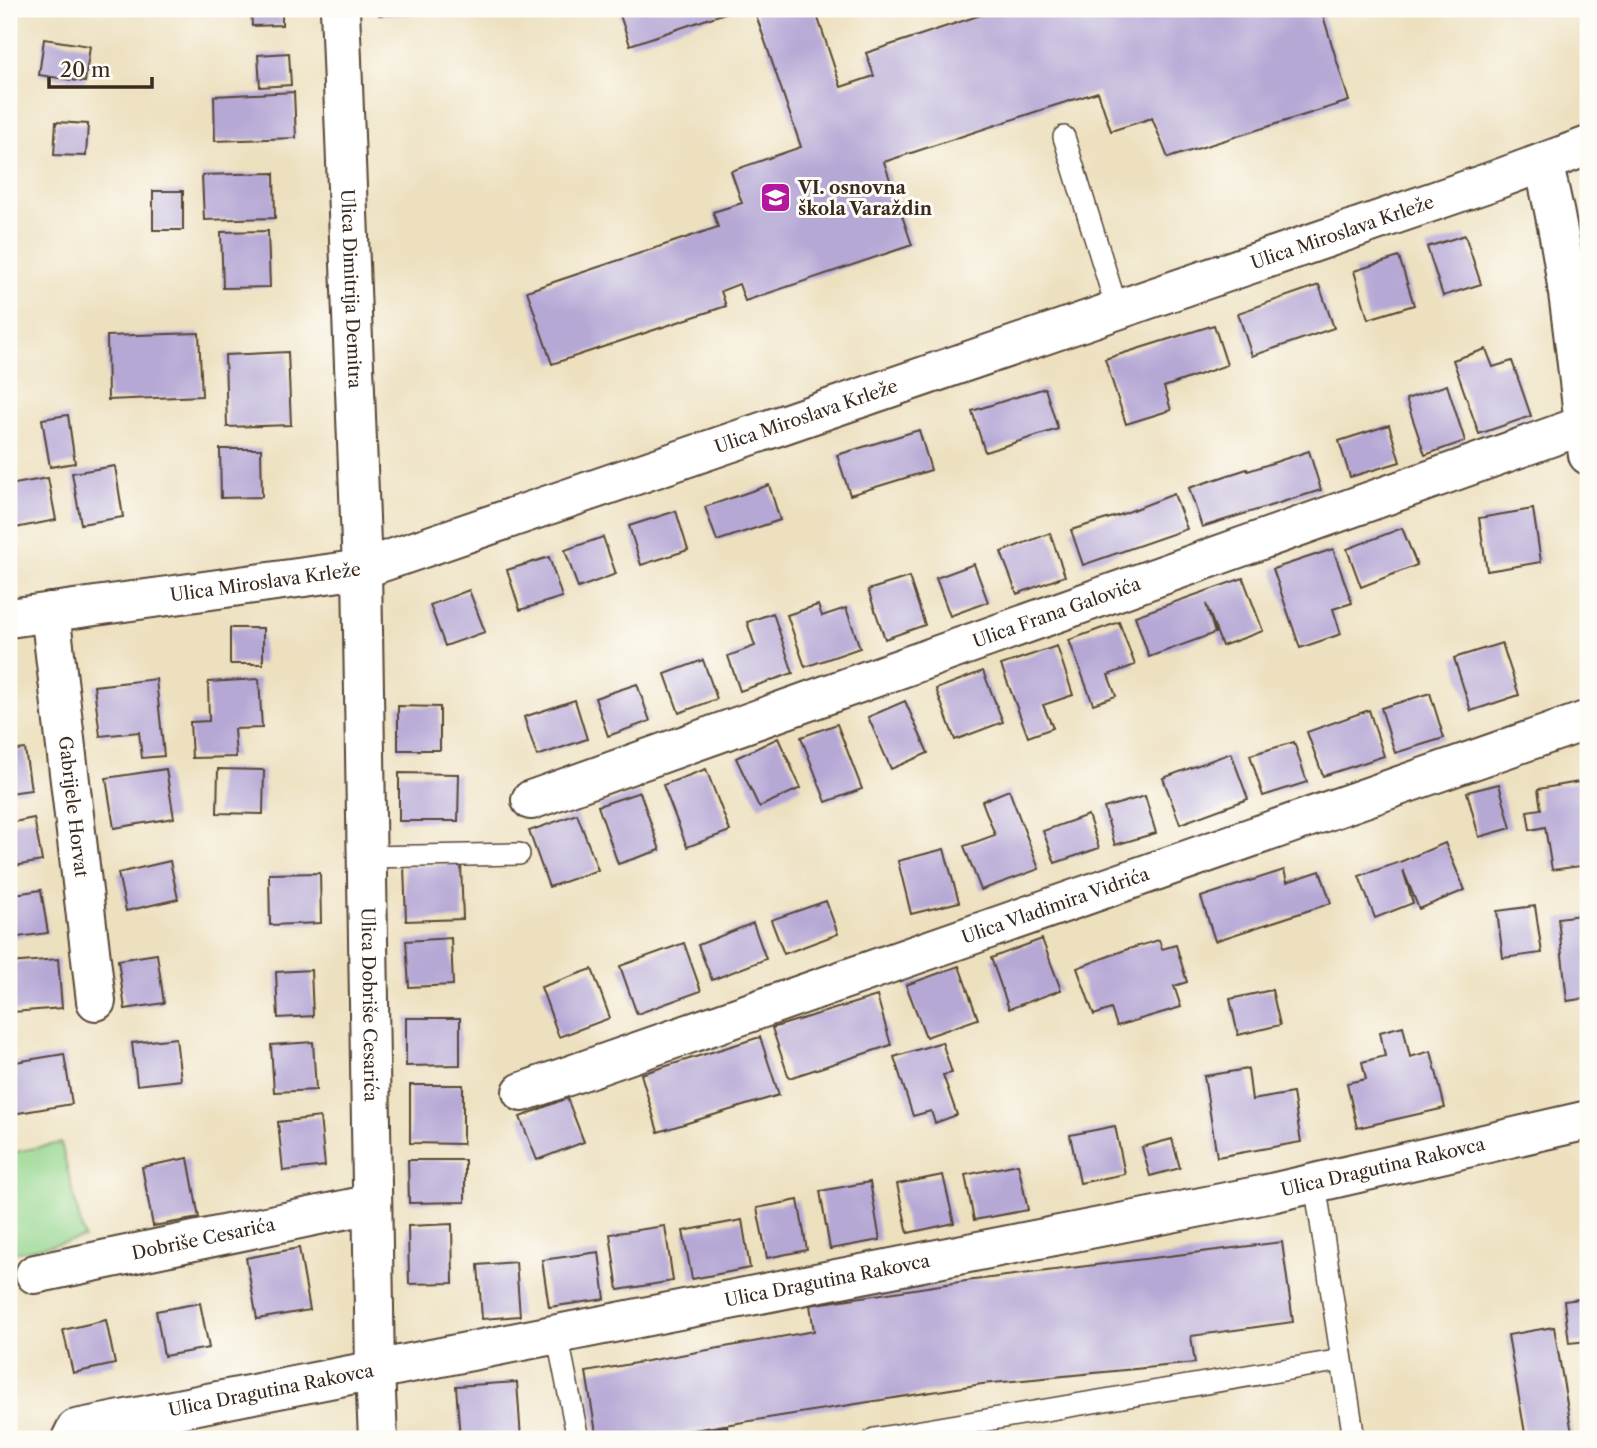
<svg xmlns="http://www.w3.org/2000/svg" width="1597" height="1448" viewBox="0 0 1597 1448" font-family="'Libre Caslon Text',serif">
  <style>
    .green { fill: #94d58c; stroke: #688055; stroke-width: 2 }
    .building { fill: #b6a8d5 }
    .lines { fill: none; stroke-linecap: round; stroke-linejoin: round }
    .service-casing { stroke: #564536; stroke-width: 24 }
    .minor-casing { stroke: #564536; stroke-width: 42 }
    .tertiary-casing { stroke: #564536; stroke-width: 42 }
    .service { stroke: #fff; stroke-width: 21 }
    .minor { stroke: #fff; stroke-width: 38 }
    .tertiary { stroke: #fff; stroke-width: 38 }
    .labels { text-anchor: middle; stroke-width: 6; stroke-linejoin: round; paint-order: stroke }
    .poi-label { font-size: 18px; font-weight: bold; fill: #3b2a1e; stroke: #fdfcf7; text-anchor: start }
    .street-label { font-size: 18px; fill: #3b2a1e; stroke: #fdfcf7 }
  </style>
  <rect width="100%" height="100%" fill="#fdfcf7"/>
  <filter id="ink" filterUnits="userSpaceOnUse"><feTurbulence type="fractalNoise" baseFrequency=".0143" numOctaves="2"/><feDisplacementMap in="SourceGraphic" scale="14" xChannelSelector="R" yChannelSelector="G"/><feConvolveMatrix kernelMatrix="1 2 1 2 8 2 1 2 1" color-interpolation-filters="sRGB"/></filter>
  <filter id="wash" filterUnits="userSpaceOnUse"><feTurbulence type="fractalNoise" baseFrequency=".00686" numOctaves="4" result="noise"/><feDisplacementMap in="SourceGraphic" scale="28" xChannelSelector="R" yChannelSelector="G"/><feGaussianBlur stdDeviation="1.57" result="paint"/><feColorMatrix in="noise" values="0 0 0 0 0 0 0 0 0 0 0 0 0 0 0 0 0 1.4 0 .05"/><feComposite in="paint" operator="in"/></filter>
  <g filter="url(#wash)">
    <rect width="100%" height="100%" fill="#ede0bf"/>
    <path class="green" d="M61 1143 84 1238 9 1254V1153Z"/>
    <g id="blocks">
      <path class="building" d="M251 9H282V25L252 26Z
        M378 9H420V14L379 15Z
        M618 9H737L630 45Z
        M754 9H815L841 87 874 76 866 53 999 9H1321L1349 101 1168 158 1152 118 1111 131 1098 92 1050 107 884 162 912 245 745 301 739 284 721 291 726 306 552 364 527 291 718 227 713 212 742 203 731 171 801 147Z
        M44 39 90 46 85 82 39 75Z
        M289 53 291 85 260 87 258 55Z
        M294 92 296 138 215 141 214 96Z
        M56 122 88 124 86 156 54 155Z
        M274 173 275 218 204 220 202 175Z
        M153 191H183V230H153Z
        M268 231 270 287 223 288 221 232Z
        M1465 235 1481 284 1443 296 1427 247Z
        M1399 257 1414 305 1368 319 1354 271Z
        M1319 285 1334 328 1252 356 1238 313Z
        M1214 325 1227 365 1164 387 1171 410 1126 424 1105 359Z
        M199 333 202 396 108 400 107 336Z
        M1486 349 1493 367 1512 361 1531 416 1479 434 1453 360Z
        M288 352 291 425 227 427 225 355Z
        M1447 385 1465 441 1425 455 1406 399Z
        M1045 388 1058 429 985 452 972 411Z
        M68 415 75 463 50 467 42 419Z
        M1389 425 1400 462 1350 477 1339 441Z
        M919 430 931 470 850 495 837 455Z
        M220 449H261L262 497 221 498Z
        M1309 451 1321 490 1202 527 1189 488 1247 469 1248 471Z
        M115 466 123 517 81 524 72 473Z
        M48 478 56 520 15 528 9 493V485Z
        M769 485 780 520 717 541 705 507Z
        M1174 494 1187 529 1083 565 1071 530 1120 515Z
        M1533 509 1541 562 1487 571 1479 518Z
        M676 511 688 550 641 565 629 526Z
        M1402 528 1417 565 1361 587 1347 549Z
        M1050 533 1065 576 1017 594 1001 552Z
        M603 537 616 574 578 588 565 550Z
        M1333 549 1352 603 1333 609 1341 634 1300 648 1273 569Z
        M549 557 562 597 520 610 507 570Z
        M974 564 988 602 950 616 936 578Z
        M909 577 925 625 885 639 868 590Z
        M1243 578 1263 631 1222 646 1206 604 1215 633 1149 657 1135 616Z
        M469 590 485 632 445 646 430 605Z
        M818 605 822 616 846 608 860 648 805 667 787 615Z
        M773 613 793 673 740 691 728 656 755 646 747 622Z
        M1119 622 1135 665 1108 675 1116 696 1093 704 1069 640Z
        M230 628H263V664H230Z
        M1502 643 1519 695 1471 711 1454 658Z
        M1057 646 1073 695 1043 705 1053 728 1028 737 1001 665Z
        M703 660 717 699 679 713 665 674Z
        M983 671 1003 722 955 740 936 689Z
        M156 679 164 756 142 758 139 732 100 736 94 686Z
        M259 679 262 728 234 729 236 757 192 758 190 722 209 721 208 682Z
        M637 684 650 721 608 736 595 698Z
        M1430 693 1444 738 1395 753 1381 708Z
        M575 700 587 739 537 756 524 717Z
        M905 701 928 753 891 769 868 717Z
        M398 706 440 707V750H398Z
        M1369 710 1384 756 1323 776 1307 732Z
        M837 724 862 789 826 802 801 737Z
        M778 738 801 788 759 807 736 758Z
        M1294 742 1307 782 1263 796 1250 755Z
        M25 749 31 790 9 793V751Z
        M1231 753 1248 799 1180 824 1163 778Z
        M166 769 174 818 114 828 106 778Z
        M218 769 264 770 263 814 217 813Z
        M706 769 730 831 687 847 663 785Z
        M399 773 459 774 458 821H399Z
        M1579 782 1588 835V865L1552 870 1545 827 1530 830 1527 811 1541 809 1538 789Z
        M1499 784 1511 828 1479 837 1467 792Z
        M1009 790 1039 869 981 890 964 846 995 835 982 801Z
        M640 792 660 850 618 864 598 806Z
        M1145 796 1156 833 1115 845 1104 808Z
        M577 814 598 870 549 887 529 831Z
        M1088 815 1099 848 1055 863 1043 831Z
        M34 818 42 861 9 867V823Z
        M1445 843 1465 890 1419 909 1403 870 1413 903 1375 918 1359 876 1400 862Z
        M944 849 959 902 911 914 898 861Z
        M170 861 178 899 126 911 118 873Z
        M461 864 463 919 406 921 404 866Z
        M1284 870 1287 882 1320 871 1331 903 1215 941 1201 897Z
        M320 873 321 923 270 925 269 874Z
        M41 890 48 933 11 938 9 924V895Z
        M826 901 838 934 784 954 771 920Z
        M1535 906 1542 953 1503 958 1497 911Z
        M1588 914V998L1567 1001 1558 918Z
        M753 923 766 959 712 980 698 945Z
        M451 938 453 985 409 987 406 941Z
        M1042 939 1061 990 1009 1009 991 958Z
        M1159 940 1162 949 1176 945 1187 982 1174 986 1181 1007 1117 1026 1111 1009 1094 1015 1077 968 1125 950Z
        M684 943 701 991 637 1014 620 966Z
        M157 954 164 1003 125 1009 118 960Z
        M58 959 62 1008 13 1012 9 963Z
        M959 966 978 1019 926 1037 906 985Z
        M592 969 610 1018 559 1037 541 987Z
        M311 970 313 1016 278 1018 276 972Z
        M1272 990 1280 1025 1238 1035 1230 999Z
        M877 996 891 1045 789 1078 772 1028Z
        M406 1018H460V1065L406 1066Z
        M1403 1026 1410 1057 1431 1051 1445 1108 1357 1128 1347 1083 1366 1079 1362 1062 1385 1056 1380 1032Z
        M760 1037 779 1095 658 1132 641 1074Z
        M176 1038 181 1080 137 1085 132 1043Z
        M313 1042 316 1090 274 1092 271 1045Z
        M942 1042 952 1073 943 1075 957 1115 935 1123 931 1111 913 1116 894 1057Z
        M64 1054 72 1104 12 1114 9 1093V1063Z
        M1248 1069 1252 1100 1293 1093 1301 1142 1217 1157 1204 1076Z
        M410 1085H463V1144L410 1143Z
        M567 1098 584 1142 537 1160 520 1117Z
        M320 1117 325 1166 283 1171 278 1122Z
        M1115 1126 1125 1174 1080 1183 1070 1135Z
        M1172 1139 1180 1168 1150 1176 1142 1147Z
        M188 1158 199 1218 153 1226 142 1167Z
        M408 1160H465V1202L409 1203Z
        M1018 1164 1028 1210 974 1220 965 1175Z
        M943 1175 954 1223 908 1233 897 1184Z
        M870 1182 880 1240 830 1249 820 1191Z
        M798 1200 807 1250 767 1258 757 1208Z
        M742 1220 750 1268 692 1279 683 1231Z
        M452 1224 453 1283 409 1284 408 1226Z
        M665 1226 673 1281 618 1290 610 1234Z
        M1282 1242 1293 1322 1191 1336 1195 1363 982 1384 637 1439H597L586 1372 814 1331 810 1305 966 1281Z
        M299 1248 310 1310 257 1319 246 1258Z
        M599 1252 605 1299 549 1307 542 1260Z
        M516 1262 520 1316 482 1319 478 1265Z
        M1588 1298V1341L1569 1343 1564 1301Z
        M200 1303 209 1348 164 1356 156 1311Z
        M106 1320 115 1364 73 1373 63 1330Z
        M1554 1327 1573 1439H1526L1508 1335Z
        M517 1382 521 1439H460L456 1386Z
        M727 1426 729 1439H662V1437Z"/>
    </g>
  </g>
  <g filter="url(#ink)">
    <use href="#blocks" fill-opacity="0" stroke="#564536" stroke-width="2"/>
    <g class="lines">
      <defs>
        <path id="service" d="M1064 137 1117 309
          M367 857 519 854
          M1315 1183 1354 1439
          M557 1334 578 1439
          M874 1439 1342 1360"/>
        <g id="minor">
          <path id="s1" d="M340 9 362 569 375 1370 378 1439"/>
          <path d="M1543 163C1568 258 1575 357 1588 455"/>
          <path id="s2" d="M50 612 96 1001"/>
          <path id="s3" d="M531 800 1584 425"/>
          <path id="s4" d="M522 1092 1588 720"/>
          <path id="s5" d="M35 1274 372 1204"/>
          <path id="s6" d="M71 1439 76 1429 1267 1194 1588 1120"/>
        </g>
        <g id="tertiary">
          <path id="s7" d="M9 618 362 569 1490 182 1588 146"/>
        </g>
      </defs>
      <use href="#service" class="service-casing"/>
      <use href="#minor" class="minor-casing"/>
      <use href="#tertiary" class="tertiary-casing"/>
      <use href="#service" class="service"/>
      <use href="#minor" class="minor"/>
      <use href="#tertiary" class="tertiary"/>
    </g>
  </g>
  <defs>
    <symbol id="school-square" viewBox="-11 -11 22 22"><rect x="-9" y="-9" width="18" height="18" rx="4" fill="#b5179e" stroke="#fdfcf7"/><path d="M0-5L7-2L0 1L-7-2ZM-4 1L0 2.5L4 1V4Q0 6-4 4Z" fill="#fff"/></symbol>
  </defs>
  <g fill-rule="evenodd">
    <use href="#school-square" x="758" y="180" width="35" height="35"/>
  </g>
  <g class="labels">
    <g class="poi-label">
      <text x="798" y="194">VI. osnovna<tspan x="798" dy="21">škola Varaždin</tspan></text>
    </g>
    <g class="street-label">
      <text dy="6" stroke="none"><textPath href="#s7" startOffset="1393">Ulica Miroslava Krleže</textPath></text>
      <text dy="6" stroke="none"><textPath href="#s1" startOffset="280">Ulica Dimitrija Demitra</textPath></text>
      <text dy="6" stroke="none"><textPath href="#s7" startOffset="826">Ulica Miroslava Krleže</textPath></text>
      <text dy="6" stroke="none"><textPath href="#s7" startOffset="259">Ulica Miroslava Krleže</textPath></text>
      <text dy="6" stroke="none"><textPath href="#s3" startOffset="558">Ulica Frana Galovića</textPath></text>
      <text dy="6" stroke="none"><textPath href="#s2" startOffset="196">Gabrijele Horvat</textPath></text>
      <text dy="6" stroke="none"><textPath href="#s4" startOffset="565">Ulica Vladimira Vidrića</textPath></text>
      <text dy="6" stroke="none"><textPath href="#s1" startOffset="996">Ulica Dobriše Cesarića</textPath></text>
      <text dy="6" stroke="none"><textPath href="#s6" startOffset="1344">Ulica Dragutina Rakovca</textPath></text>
      <text dy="6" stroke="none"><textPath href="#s5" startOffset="172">Dobriše Cesarića</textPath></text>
      <text dy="6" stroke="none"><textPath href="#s6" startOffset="777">Ulica Dragutina Rakovca</textPath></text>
      <text dy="6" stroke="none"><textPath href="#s6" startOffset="210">Ulica Dragutina Rakovca</textPath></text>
    </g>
  </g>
  <rect width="1597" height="1448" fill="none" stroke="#fdfcf7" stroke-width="35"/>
  <path d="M49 77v10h103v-10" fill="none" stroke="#3b2a1e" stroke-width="3.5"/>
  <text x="60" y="77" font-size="21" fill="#3b2a1e" stroke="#fdfcf7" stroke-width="5" paint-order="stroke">20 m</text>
</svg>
